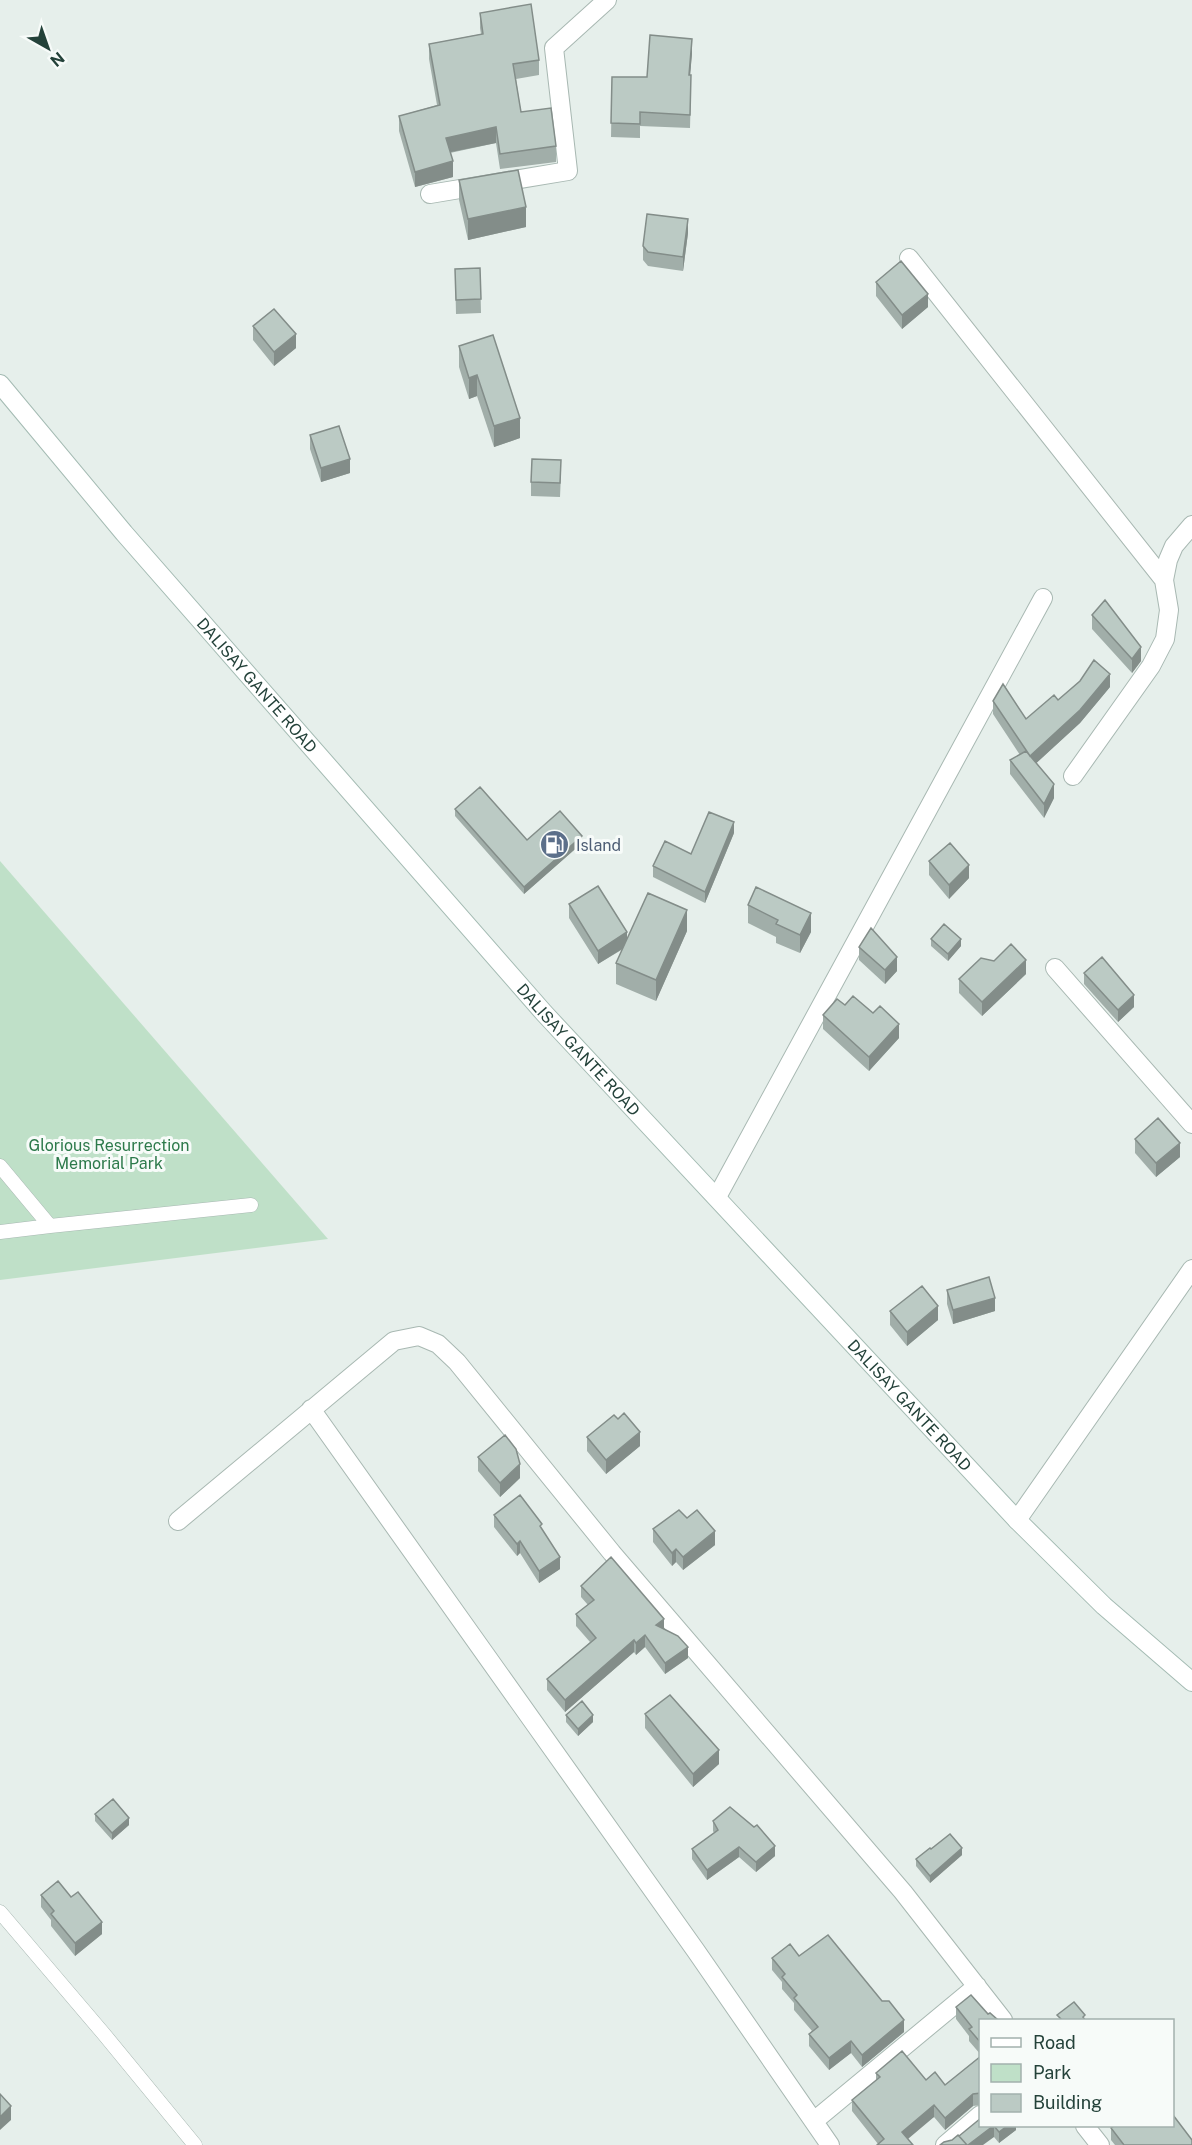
<svg xmlns="http://www.w3.org/2000/svg" width="1192" height="2145" viewBox="0 0 1192 2145" font-family="'Public Sans',sans-serif">
  <style>
    .green { fill: #bfe0c8 }
    .lines { fill: none; stroke-linecap: round; stroke-linejoin: round }
    .lane-casing { stroke: #a8b8b2; stroke-width: 15 }
    .street-casing { stroke: #a8b8b2; stroke-width: 20 }
    .secondary-casing { stroke: #a4bbb3; stroke-width: 20 }
    .lane { stroke: #fff; stroke-width: 14 }
    .street { stroke: #fff; stroke-width: 18 }
    .secondary { stroke: #fff; stroke-width: 18 }
    .wall { fill: #a1aea9 }
    .shaded-wall { fill: #838d89 }
    .building { fill: #bbcac4; stroke: #838d89; stroke-width: 1.5 }
    .labels { text-anchor: middle; stroke-width: 6; stroke-linejoin: round; paint-order: stroke }
    .street-label { font-size: 16px; fill: #24423a; stroke: #f7fbf9 }
    .service-label { font-size: 16px; fill: #4e5e75; stroke: #f7fbf9; text-anchor: start }
    .park-label { font-size: 16px; fill: #2d7a4b; stroke: #f7fbf9 }
  </style>
  <rect width="100%" height="100%" fill="#e6efeb"/>
  <path class="green" d="M0 861 328 1239 0 1280Z"/>
  <g class="lines">
    <defs>
      <path id="lane" d="M0 1166 50 1226 251 1205
        M0 1232 50 1226
        M0 1912 103 2033 195 2145"/>
      <path id="street" d="M430 194 568 171 554 48 607 0
        M909 258 1164 580
        M1073 776 1151 666 1165 639 1169 610 1164 580 1168 560 1174 546 1192 525
        M1055 968 1192 1124
        M717 1197 1043 598
        M311 1409 696 1951 830 2145
        M1017 1520 1192 1269
        M178 1521 394 1341 419 1336 438 1344 457 1362 612 1553 903 1892 1003 2020
        M814 2121 977 1986
        M1085 2126 1100 2145
        M945 2145 980 2115"/>
      <g id="secondary">
        <path id="s1" d="M0 384 124 533 544 1013 1017 1520 1104 1606 1192 1682"/>
      </g>
    </defs>
    <use href="#lane" class="lane-casing"/>
    <use href="#street" class="street-casing"/>
    <use href="#secondary" class="secondary-casing"/>
    <use href="#lane" class="lane"/>
    <use href="#street" class="street"/>
    <use href="#secondary" class="secondary"/>
  </g>
  <path class="wall" d="M480 13 539 60V75L516 79 521 112 556 146V162L500 169 496 143 450 153 453 177 415 187 399 131V116L437 105 429 59V44L481 34 480 28Z
    M692 53 690 75 691 89 690 128 640 126V138L611 137 612 77H647Z
    M459 180 526 227 468 240 459 200Z
    M688 233 683 271 648 266 643 260V246Z
    M480 268 481 313 456 314 455 269Z
    M876 282 928 307 902 329 876 296Z
    M253 326 296 348 274 366 253 340Z
    M459 346 520 438 494 447 477 396 469 399 459 367Z
    M310 435 350 473 321 482 310 449Z
    M561 474 560 497 531 496V482Z
    M1092 615 1141 661 1132 673 1092 629Z
    M1110 687 1080 723 1036 763 1054 798 1044 818 1010 774V760L1020 755 993 714V701L1026 719 1058 700Z
    M455 809 527 840 582 843 524 894 455 816Z
    M734 833 705 903 653 877V866L691 854Z
    M929 861 969 878 949 899 929 875Z
    M569 904 627 939 687 931 656 1001 616 984V963L623 949 598 964 569 918Z
    M748 905 811 932 800 953 776 943V937L748 923Z
    M931 939 961 946 948 961 931 946Z
    M859 947 897 971 885 984 859 960Z
    M1084 973 1134 1007 1118 1022 1084 984Z
    M1026 974 982 1016 959 993V979Z
    M845 1005 899 1038 869 1071 823 1029V1015Z
    M1135 1139 1180 1157 1156 1177 1135 1153Z
    M947 1290 995 1311 953 1324 947 1304Z
    M890 1311 938 1320 907 1346 890 1325Z
    M587 1437 640 1446 606 1474 587 1451Z
    M478 1457 520 1478 500 1497 478 1471Z
    M494 1515 542 1530 560 1569 539 1583 520 1553 517 1556 494 1527Z
    M653 1529 715 1545 683 1570 676 1562 672 1566 653 1542Z
    M581 1586 664 1629 688 1658 665 1674 645 1647 636 1655 634 1652 565 1712 547 1690V1679L590 1642 576 1626V1614L588 1605 581 1597Z
    M645 1714 719 1764 693 1787 645 1728Z
    M566 1715 593 1722 578 1736 566 1722Z
    M95 1814 129 1825 112 1840 95 1821Z
    M713 1821 754 1827 775 1856 756 1872 739 1857 707 1880 692 1859V1849L714 1833 713 1831Z
    M931 1849 962 1855 930 1883 916 1866V1859Z
    M41 1895 102 1934 75 1956 51 1926V1920L41 1907Z
    M799 1956 904 2032 862 2067 851 2053 829 2070 809 2046V2034L812 2031 794 2010V2003L782 1989V1982L772 1970V1958Z
    M956 2007 981 2020V2055L969 2041V2036L956 2019Z
    M981 2056V2105L973 2106 945 2130 934 2117 878 2144 852 2111V2100L876 2080V2073L926 2080 945 2085Z
    M981 2126H1016V2130L999 2143 994 2137 952 2140Z
    M1111 2128 1192 2145H1115L1111 2140Z"/>
  <path class="shaded-wall" d="M692 39V53L689 89V75Z
    M496 127V143L446 153V138Z
    M453 161V177L415 187V172Z
    M526 207V227L468 240V219Z
    M688 219V233L683 271V257Z
    M928 294V307L902 329V315Z
    M296 334V348L274 366V352Z
    M477 375V396L469 399V378Z
    M520 418V438L494 447V426Z
    M350 459V473L321 482V468Z
    M1141 647V661L1132 673V659Z
    M1110 674V687L1080 723 1030 769V756Z
    M1054 784V798L1044 818V804Z
    M734 822V833L705 903V892Z
    M582 836V843L524 894V887Z
    M969 865V878L949 899V885Z
    M687 910V931L656 1001V980Z
    M811 913V932L800 953V935Z
    M627 932V946L598 964V951Z
    M961 939V946L948 961V954Z
    M897 957V971L885 984V970Z
    M1026 960V974L982 1016V1002Z
    M1134 995V1007L1118 1022V1010Z
    M899 1024V1038L869 1071V1057Z
    M1180 1143V1157L1156 1177V1163Z
    M995 1298V1311L953 1324V1310Z
    M938 1306V1320L907 1346V1332Z
    M640 1432V1446L606 1474V1460Z
    M520 1464V1478L500 1497V1483Z
    M715 1531V1545L683 1570V1557Z
    M520 1541V1553L517 1556V1544Z
    M676 1549V1562L672 1566V1553Z
    M560 1557V1569L539 1583V1571Z
    M664 1619V1630L656 1625Z
    M645 1635V1647L636 1655V1643Z
    M634 1640V1652L565 1712V1700Z
    M688 1647V1658L665 1674V1663Z
    M593 1715V1722L578 1736V1729Z
    M719 1750V1764L693 1787V1774Z
    M129 1818V1825L112 1840V1833Z
    M775 1846V1856L756 1872V1862Z
    M739 1847V1857L707 1880V1870Z
    M962 1848V1855L930 1883V1876Z
    M102 1922V1934L75 1956V1943Z
    M904 2020V2032L862 2067V2055Z
    M851 2041V2053L829 2070V2058Z
    M973 2094V2106L945 2130V2118Z
    M934 2105V2117L902 2144V2132Z
    M11 2106V2120L0 2130V2117Z
    M993 2126H994V2137L983 2145H968Z
    M1007 2126H1016V2130L999 2143V2132Z"/>
  <path class="building" d="M531 4 539 60 513 64 521 112 551 108 556 146 500 154 496 127 446 138 453 161 415 172 399 116 440 105 429 44 483 34 480 13Z
    M650 35 692 39 689 75H691L690 115 640 112V124L611 123 612 77H647Z
    M518 170 526 207 468 219 459 180Z
    M647 214 688 219 683 257 648 252 643 246Z
    M901 261 928 294 902 315 876 282Z
    M480 268 481 299 456 300 455 269Z
    M274 309 296 334 274 352 253 326Z
    M493 335 520 418 494 426 477 375 469 378 459 346Z
    M339 426 350 459 321 468 310 435Z
    M532 459 561 460 560 483 531 482Z
    M1105 600 1141 647 1132 659 1092 615Z
    M1094 660 1110 674 1080 710 1030 756 993 701 1003 684 1026 719 1054 695 1058 700 1080 681Z
    M1026 751 1054 784 1044 804 1010 760Z
    M480 787 527 840 560 811 582 836 524 887 455 809Z
    M709 812 734 822 705 892 653 866 665 841 691 854Z
    M950 843 969 865 949 885 929 861Z
    M598 886 627 932 598 951 569 904Z
    M756 887 811 913 800 935 776 924 778 920 748 905Z
    M648 893 687 910 656 980 616 963Z
    M944 924 961 939 948 954 931 939Z
    M871 928 897 957 885 970 859 947Z
    M1011 944 1026 960 982 1002 959 979 981 958 994 961Z
    M1102 957 1134 995 1118 1010 1084 973Z
    M853 996 873 1013 880 1006 899 1024 869 1057 823 1015 837 999 845 1005Z
    M1158 1118 1180 1143 1156 1163 1135 1139Z
    M989 1277 995 1298 953 1310 947 1290Z
    M922 1286 938 1306 907 1332 890 1311Z
    M624 1413 640 1432 606 1460 587 1437 614 1415 618 1419Z
    M505 1435 516 1449 520 1464 500 1483 478 1457Z
    M520 1495 542 1524 540 1526 560 1557 539 1571 520 1541 517 1544 494 1515Z
    M679 1510 687 1518 697 1510 715 1531 683 1557 676 1549 672 1553 653 1529Z
    M611 1557 664 1619 656 1625 678 1636 688 1647 665 1663 645 1635 636 1643 634 1640 565 1700 547 1679 596 1638 576 1614 594 1600 581 1586Z
    M670 1695 719 1750 693 1774 645 1714Z
    M582 1701 593 1715 578 1729 566 1715Z
    M113 1799 129 1818 112 1833 95 1814Z
    M730 1807 754 1827 757 1825 775 1846 756 1862 739 1847 707 1870 692 1849 718 1830 713 1821Z
    M950 1834 962 1848 930 1876 916 1859 930 1848 931 1849Z
    M58 1881 71 1897 78 1892 102 1922 75 1943 51 1914 54 1911 41 1895Z
    M828 1935 882 2001H889L904 2020 862 2055 851 2041 829 2058 809 2034 818 2027 794 1998 797 1995 782 1977 785 1974 772 1958 790 1944 799 1956Z
    M971 1995 988 2014 990 2013 998 2020H981V2043L969 2029 972 2027 956 2007Z
    M1074 2002 1085 2015 1083 2017 1085 2020H1062L1057 2015Z
    M902 2051 926 2080 935 2072 945 2085 981 2056V2093L973 2094 945 2118 934 2105 902 2132 913 2145H877L884 2139 852 2100 880 2077 876 2073Z
    M0 2094 11 2106 0 2117Z
    M1173 2115 1192 2140V2145H1124L1111 2128 1114 2126H1173Z
    M981 2118V2126H993L968 2145H967L959 2136Z
    M994 2126H1007L999 2132Z
    M958 2135 967 2145H940L944 2142 952 2140Z"/>
  <defs>
    <symbol id="fuel-disc" viewBox="-11 -11 22 22"><circle r="9.5" fill="#5c6f8a" stroke="#f7fbf9"/><path d="M-5.5-6h7V0h2V4h1.3V-2.5L3-4.5l.8-.8L6-3V5H2.5V1h-1V6h-7ZM-4.2-4.7v3.2H.2V-4.7Z" fill="#fff"/></symbol>
  </defs>
  <g fill-rule="evenodd">
    <use href="#fuel-disc" x="538" y="828" width="33" height="33"/>
  </g>
  <g class="labels">
    <g class="street-label">
      <text dy="6" stroke="none"><textPath href="#s1" startOffset="396">DALISAY GANTE ROAD</textPath></text>
      <text dy="6" stroke="none"><textPath href="#s1" startOffset="882">DALISAY GANTE ROAD</textPath></text>
      <text dy="6" stroke="none"><textPath href="#s1" startOffset="1368">DALISAY GANTE ROAD</textPath></text>
    </g>
    <g class="service-label">
      <text x="576" y="851">Island</text>
    </g>
    <g class="park-label">
      <text x="109" y="1151">Glorious Resurrection<tspan x="109" dy="18">Memorial Park</tspan></text>
    </g>
  </g>
  <rect x="979" y="2019" width="195" height="108" fill="#f7fbf9" stroke="#a3b1ad" stroke-width="1.5"/>
  <rect x="991" y="2038" width="30" height="9" fill="#ffffff" stroke="#a3b1ad" stroke-width="1.5"/>
  <text x="1033" y="2049" font-size="18" fill="#24423a">Road</text>
  <rect x="991" y="2064" width="30" height="18" fill="#bfe0c8" stroke="#a3b1ad" stroke-width="1.5"/>
  <text x="1033" y="2079" font-size="18" fill="#24423a">Park</text>
  <rect x="991" y="2094" width="30" height="18" fill="#bbcac4" stroke="#a3b1ad" stroke-width="1.5"/>
  <text x="1033" y="2109" font-size="18" fill="#24423a">Building</text>
  <g transform="translate(48 48) rotate(140)" stroke="#f7fbf9" stroke-width="4.5" paint-order="stroke">
  <path d="M0-4.5L10 22L0 15L-10 22Z" fill="#24423a"/>
  <text y="-9" font-size="16" font-weight="bold" text-anchor="middle" fill="#24423a">N</text>
  </g>
</svg>
